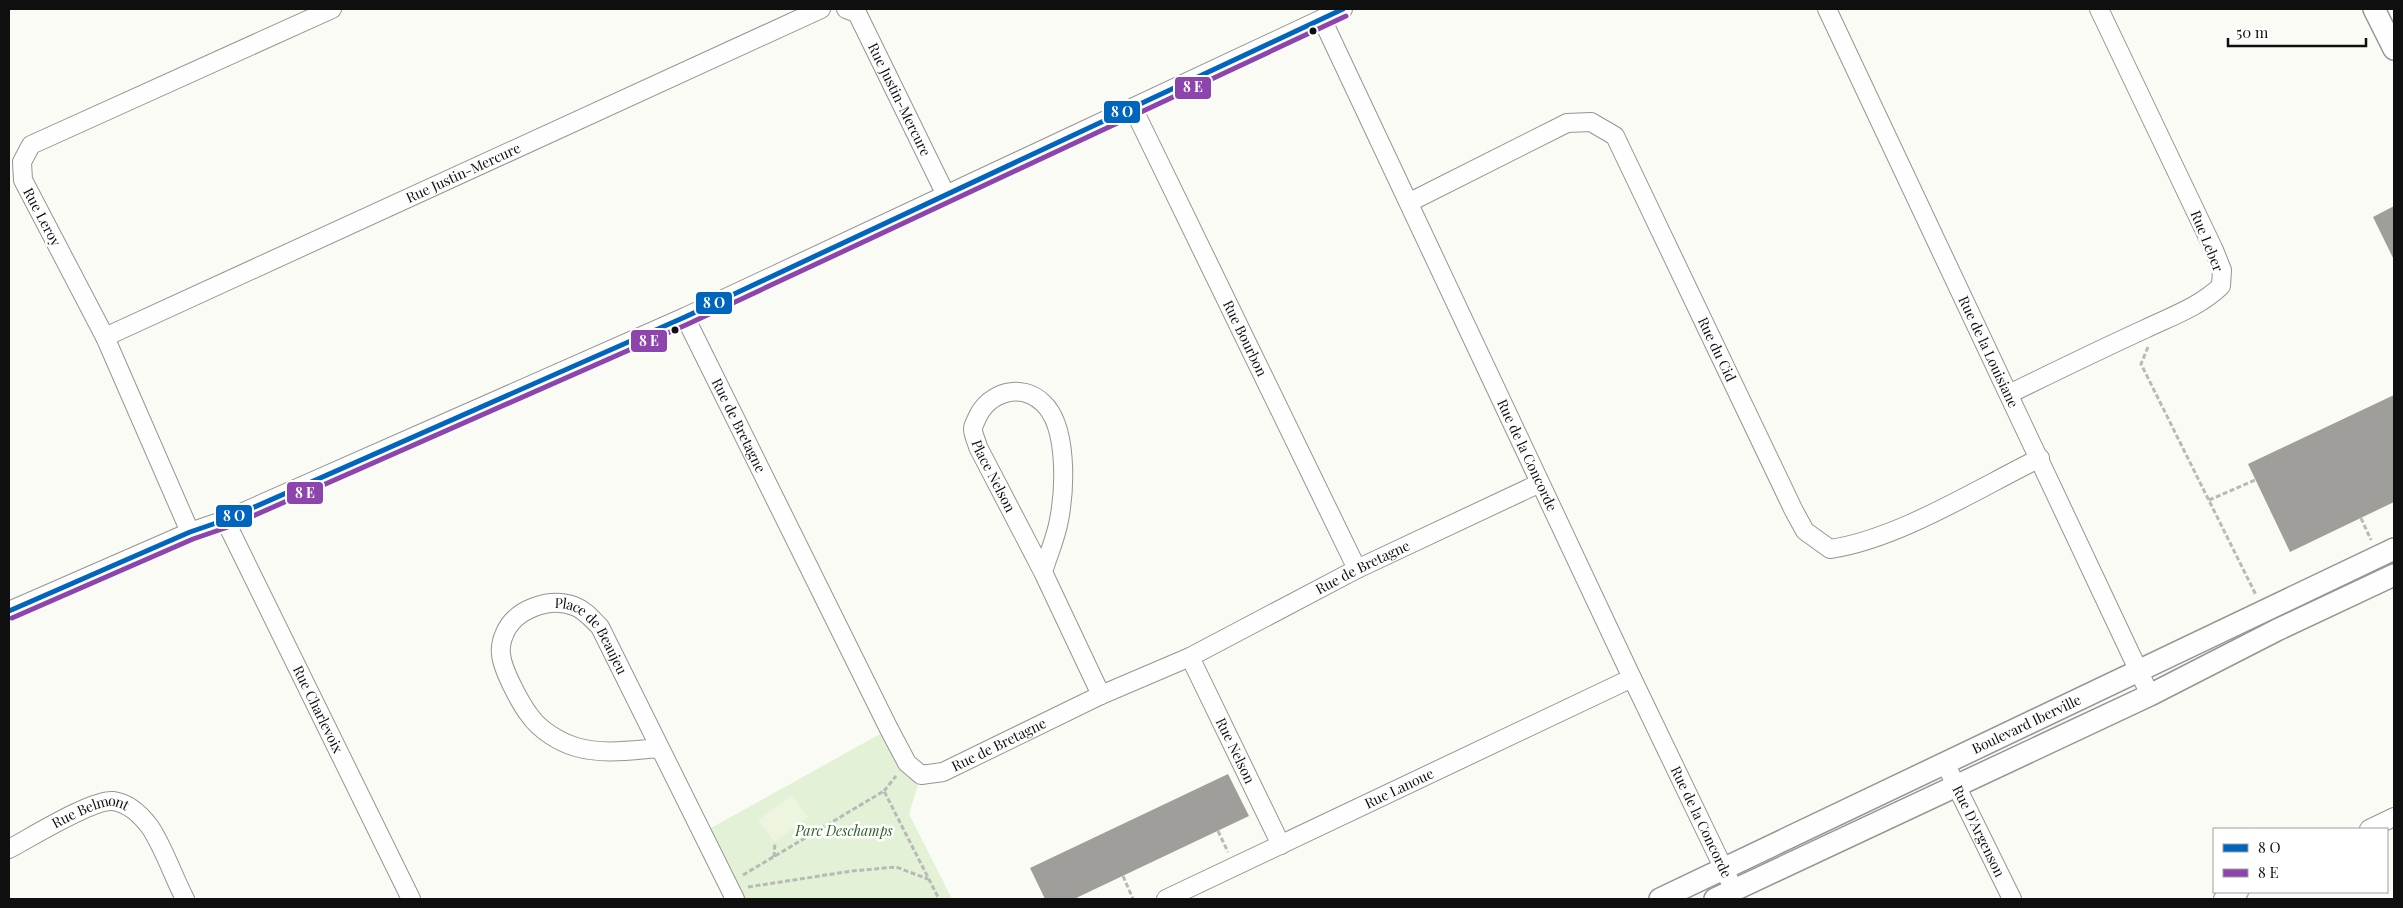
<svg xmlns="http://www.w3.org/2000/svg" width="2403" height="908" viewBox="0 0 2403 908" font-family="'Playfair Display',serif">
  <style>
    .green { fill: #e3f1d6 }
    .pitch { fill: #edf4e0 }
    .building { fill: #9f9e9a }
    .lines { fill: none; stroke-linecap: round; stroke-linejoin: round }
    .minor-casing { stroke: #959593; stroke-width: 20 }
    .tertiary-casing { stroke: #959593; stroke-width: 24 }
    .path { stroke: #b9b9b8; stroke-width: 3; stroke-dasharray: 5 2.5; stroke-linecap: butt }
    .minor { stroke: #fefefe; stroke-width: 18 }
    .tertiary { stroke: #fefefe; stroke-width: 21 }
    .bus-1-casing { stroke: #fff; stroke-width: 9 }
    .bus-2-casing { stroke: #fff; stroke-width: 9 }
    .bus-1 { stroke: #0065bd; stroke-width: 5 }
    .bus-2 { stroke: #8e44ad; stroke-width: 5 }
    .bus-dot { fill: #0f0f0f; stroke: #fff; stroke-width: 2 }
    .labels { text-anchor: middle; stroke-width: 5; stroke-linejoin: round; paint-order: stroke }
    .street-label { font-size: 14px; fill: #0f0f0f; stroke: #fff }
    .park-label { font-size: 14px; font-style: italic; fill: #2b6422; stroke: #fff }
    .line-badge { stroke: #fff; stroke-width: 2 }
    .badge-label { font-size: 14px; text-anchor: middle; font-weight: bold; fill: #fff }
  </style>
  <rect width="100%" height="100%" fill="#fbfbf5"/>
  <path class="green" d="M889 729 921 775 909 814 952 899H735L702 833Z"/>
  <path class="pitch" d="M792 795 808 817 775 842 758 820Z"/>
  <path class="building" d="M2394 206V260L2373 217Z
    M2394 395V502L2290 552 2248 464Z
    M1228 774 1249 816 1074 899H1045L1030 868Z"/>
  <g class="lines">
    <defs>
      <g id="minor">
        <path id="s1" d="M846 9 857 13 946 195"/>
        <path id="s2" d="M1827 9 2150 695"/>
        <path id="s3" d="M1322 19 1632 678 1734 890"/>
        <path id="s4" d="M1133 108 1357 569"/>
        <path id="s5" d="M1410 202 1567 123 1591 122 1615 136 1794 511 1805 531 1830 549C1898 539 1977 489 2040 458"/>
        <path id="s6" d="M685 317 889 729 907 763 921 775 943 772 1101 695 1190 657 1357 569 1540 483"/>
        <path id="s7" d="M105 337 821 9"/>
        <path d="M2009 394C2054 372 2099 350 2145 329 2172 316 2199 307 2221 286L2222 270 2214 250 2099 9"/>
        <path id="s8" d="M225 520 411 899"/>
        <path d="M190 532 105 337 23 180 22 162 31 145 332 9"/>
        <path id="s9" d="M1043 572C1048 555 1056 538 1059 520 1065 489 1068 426 1043 403 1021 382 989 392 977 418 976 421 973 425 973 429 973 435 977 442 978 447L1043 572 1101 695"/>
        <path d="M9 611 190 532 225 520 685 317 1343 9"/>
        <path id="s10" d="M1190 657 1281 845"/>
        <path id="s11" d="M660 748C633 750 603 755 576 747 559 742 540 730 530 716 520 703 502 669 501 654 500 649 502 639 504 635 514 609 549 597 574 606 585 610 592 619 600 627L735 899"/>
        <path id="s12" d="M1945 763 2012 899"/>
        <path d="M2369 829 2394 817"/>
        <path id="s13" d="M9 849C30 838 92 799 113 801 128 803 141 815 150 827 164 848 173 876 185 899"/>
        <path id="s14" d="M1166 899 1632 678"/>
        <path d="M2223 899 2239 892"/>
      </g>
      <g id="tertiary">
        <path d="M2374 9 2394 49"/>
        <path id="s15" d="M1660 899 2394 549"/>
        <path d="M1715 899 2150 695 2277 630 2394 575"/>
      </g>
    </defs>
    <use href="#minor" class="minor-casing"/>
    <use href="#tertiary" class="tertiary-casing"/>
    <path class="path" d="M2148 347 2141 364 2256 595
      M2209 500 2255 480
      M2361 518 2371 540
      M884 791 896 776
      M1218 831 1228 852
      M774 857 775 842
      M743 875 884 791 939 899
      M1123 876 1133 899
      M748 887 852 871 896 867 928 879"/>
    <use href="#minor" class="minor"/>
    <use href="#tertiary" class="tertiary"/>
    <defs>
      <path id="bus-1" d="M9 611 190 532 225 520 685 317 1343 9"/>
      <path id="bus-2" d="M12 618 193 539 228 527 688 324 1346 16"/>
    </defs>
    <use href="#bus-1" class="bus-1-casing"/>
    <use href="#bus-2" class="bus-2-casing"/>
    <use href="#bus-1" class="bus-1"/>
    <use href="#bus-2" class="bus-2"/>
  </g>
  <g class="bus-dot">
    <circle cx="1313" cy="31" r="4.5"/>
    <circle cx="675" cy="330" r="4.5"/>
  </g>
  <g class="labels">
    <g class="street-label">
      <text dy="5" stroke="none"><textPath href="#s1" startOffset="108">Rue Justin-Mercure</textPath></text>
      <text dy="5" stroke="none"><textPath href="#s7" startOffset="394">Rue Justin-Mercure</textPath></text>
      <text transform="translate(42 217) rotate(62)" y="5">Rue Leroy</text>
      <text transform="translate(2207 241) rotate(68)" y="5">Rue Leber</text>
      <text dy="5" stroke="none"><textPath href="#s4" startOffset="256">Rue Bourbon</textPath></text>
      <text dy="5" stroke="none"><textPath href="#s5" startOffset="464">Rue du Cid</textPath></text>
      <text dy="5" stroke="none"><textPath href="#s2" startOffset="379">Rue de la Louisiane</textPath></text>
      <text dy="5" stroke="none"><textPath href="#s6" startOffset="121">Rue de Bretagne</textPath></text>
      <text dy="5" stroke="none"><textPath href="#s3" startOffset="482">Rue de la Concorde</textPath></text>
      <text dy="5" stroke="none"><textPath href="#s9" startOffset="319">Place Nelson</textPath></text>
      <text dy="5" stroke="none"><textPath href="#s6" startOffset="1006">Rue de Bretagne</textPath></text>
      <text dy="5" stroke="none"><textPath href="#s11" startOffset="345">Place de Beaujeu</textPath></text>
      <text dy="5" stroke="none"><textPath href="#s8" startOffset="211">Rue Charlevoix</textPath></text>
      <text dy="5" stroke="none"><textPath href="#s15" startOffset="406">Boulevard Iberville</textPath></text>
      <text dy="5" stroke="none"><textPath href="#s6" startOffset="601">Rue de Bretagne</textPath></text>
      <text dy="5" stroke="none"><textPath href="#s10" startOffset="104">Rue Nelson</textPath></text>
      <text dy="5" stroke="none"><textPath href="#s14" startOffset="258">Rue Lanoue</textPath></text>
      <text dy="5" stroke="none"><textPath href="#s13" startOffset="91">Rue Belmont</textPath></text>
      <text dy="5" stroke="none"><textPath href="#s3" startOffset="888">Rue de la Concorde</textPath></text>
      <text dy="5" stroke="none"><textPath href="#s12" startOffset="76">Rue D'Argenson</textPath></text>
    </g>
    <g class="park-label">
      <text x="844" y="836">Parc Deschamps</text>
    </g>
  </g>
  <g class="line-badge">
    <rect x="1174" y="76" width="38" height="24" rx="5" fill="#8e44ad"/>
    <rect x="1103" y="100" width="38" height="24" rx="5" fill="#0065bd"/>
    <rect x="695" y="291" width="38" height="24" rx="5" fill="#0065bd"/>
    <rect x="630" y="329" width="38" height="24" rx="5" fill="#8e44ad"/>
    <rect x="286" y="481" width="38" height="24" rx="5" fill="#8e44ad"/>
    <rect x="215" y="504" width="38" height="24" rx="5" fill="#0065bd"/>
  </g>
  <g class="badge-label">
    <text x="1193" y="92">8 E</text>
    <text x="1122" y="117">8 O</text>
    <text x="714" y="308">8 O</text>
    <text x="649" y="346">8 E</text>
    <text x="305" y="498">8 E</text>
    <text x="234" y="521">8 O</text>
  </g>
  <rect width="2403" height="908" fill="none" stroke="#0f0f0f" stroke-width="20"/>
  <rect x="2213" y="828" width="175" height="65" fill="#ffffff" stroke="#9f9f9f"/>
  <rect x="2223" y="844" width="25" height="8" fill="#0065bd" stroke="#9f9f9f"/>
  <text x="2258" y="853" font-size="15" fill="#0f0f0f">8 O</text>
  <rect x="2223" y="869" width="25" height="8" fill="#8e44ad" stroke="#9f9f9f"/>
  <text x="2258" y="878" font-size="15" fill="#0f0f0f">8 E</text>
  <path d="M2228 38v8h138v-8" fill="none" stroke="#0f0f0f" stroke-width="2.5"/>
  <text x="2236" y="38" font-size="15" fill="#0f0f0f" stroke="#ffffff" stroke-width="4" paint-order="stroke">50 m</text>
</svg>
